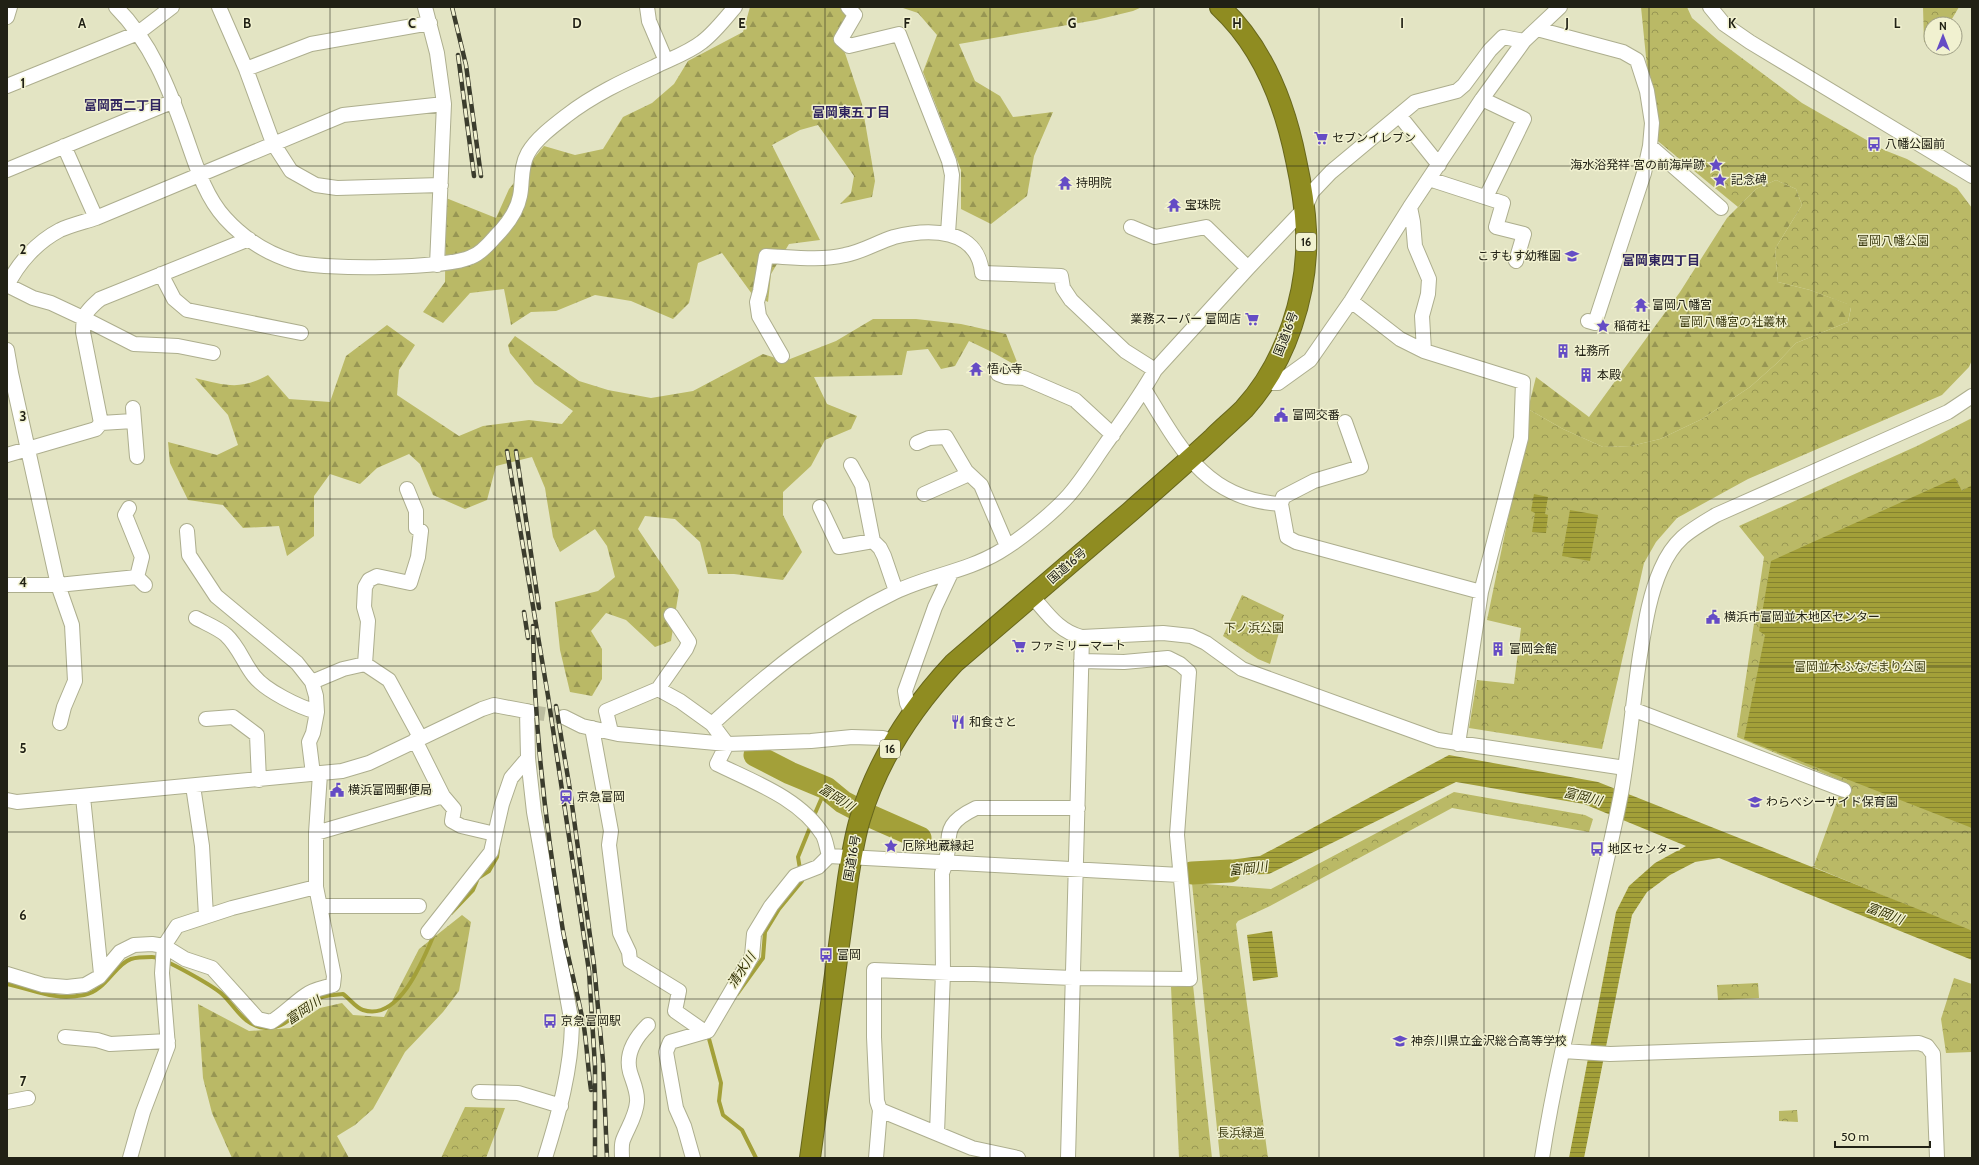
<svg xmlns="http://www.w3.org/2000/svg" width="1979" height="1165" viewBox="0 0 1979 1165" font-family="Cabin,'Noto Sans JP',sans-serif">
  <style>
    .forest { fill: url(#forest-firs) }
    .park { fill: url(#park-crowns) }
    .water { fill: url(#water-rules) }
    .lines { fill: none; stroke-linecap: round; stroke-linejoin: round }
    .stream { stroke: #a3a039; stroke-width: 4 }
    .river { stroke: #a3a039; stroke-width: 23 }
    .minor-tunnel { stroke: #bcbda0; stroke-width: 14; stroke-dasharray: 14 7; stroke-linecap: butt }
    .minor-casing { stroke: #adae8e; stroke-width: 16 }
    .highway-casing { stroke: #68671d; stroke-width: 22 }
    .minor { stroke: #fff; stroke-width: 14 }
    .highway { stroke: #8f8c21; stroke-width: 20 }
    .rail-casing { stroke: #3b3c2d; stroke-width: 4.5 }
    .rail { stroke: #f1f1d0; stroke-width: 3; stroke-dasharray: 9; stroke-linecap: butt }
    .grid { fill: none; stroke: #212115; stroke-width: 1; stroke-opacity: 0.55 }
    .labels { text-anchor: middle; stroke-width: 3; stroke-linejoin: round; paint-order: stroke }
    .shield { fill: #f1f1d0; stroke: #5f5f4d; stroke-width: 1 }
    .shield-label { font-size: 11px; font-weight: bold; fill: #212115 }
    .poi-label { font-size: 12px; fill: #212115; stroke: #f1f1d0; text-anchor: start }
    .park-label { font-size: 12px; fill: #3e3d12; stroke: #f1f1d0 }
    .street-label { font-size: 12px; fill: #212115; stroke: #f1f1d0 }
    .neighbourhood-label { font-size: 13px; font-weight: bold; fill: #30255f; stroke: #f1f1d0 }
    .water-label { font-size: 13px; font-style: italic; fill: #353407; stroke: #f1f1d0 }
    .grid-label { font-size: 13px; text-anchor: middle; font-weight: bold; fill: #212115; stroke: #f1f1d0; stroke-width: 3; stroke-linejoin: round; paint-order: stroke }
  </style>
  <defs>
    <pattern id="forest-firs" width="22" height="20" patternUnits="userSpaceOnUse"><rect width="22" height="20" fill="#bab966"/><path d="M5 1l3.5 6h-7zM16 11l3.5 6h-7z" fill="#979653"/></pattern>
    <pattern id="park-crowns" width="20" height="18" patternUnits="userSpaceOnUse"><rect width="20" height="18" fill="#bab966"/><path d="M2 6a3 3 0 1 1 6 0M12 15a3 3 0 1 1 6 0" fill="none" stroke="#979653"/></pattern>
    <pattern id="water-rules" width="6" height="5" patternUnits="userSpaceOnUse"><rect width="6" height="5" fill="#a3a039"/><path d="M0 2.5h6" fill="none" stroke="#84822f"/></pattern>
  </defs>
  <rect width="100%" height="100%" fill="#e3e4c3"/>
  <path class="forest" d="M750 7H862L844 21V50L862 104 875 181 872 197 840 204 851 193 854 176 818 125 800 130 772 145 820 240 789 244 771 274 768 302 752 294 722 253 698 263 689 303 673 319 631 301 595 295 556 311 531 312 511 325 504 289 470 293 443 323 423 312 445 282 446 198 496 218 509 189 544 146 575 155 603 149 623 117 652 103 674 84 688 61 743 32Z
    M900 7H1142L1133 11 1096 20 959 44 975 81 1000 96 1013 117 1053 112 1034 156 1027 196 991 224 961 209V170L923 72 937 35 918 13Z
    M1776 180 1796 189 1802 205 1775 249 1778 282 1810 290 1848 304 1851 307 1848 322 1796 343 1777 363 1750 387 1702 419 1660 439 1631 446 1603 447 1563 429 1528 409 1536 377 1589 417 1680 292 1727 218 1756 189Z
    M873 319H916L961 324 1006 334 1019 367 992 352 969 341 955 366 941 369 928 349 907 351 902 375 814 377 827 404 857 416 851 429 825 440 811 466 783 492V515L802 552 783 580 734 574H708L700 542 675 519 645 516 638 529 679 590 671 641 655 647 626 620 606 613 591 631 602 649V679L592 696 570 692 560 650 555 602 598 591 615 577 607 546 595 529 560 552 553 537 545 488 532 457 496 466 487 500 465 509 433 495 420 464 409 454 377 468 360 484 330 474 314 496V536L287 556 279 526 243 528 223 505 188 500 170 463 168 442 217 455 238 445 228 415 195 378C225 385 240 391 268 375L289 399 330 402 346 356 387 325 415 345 399 370 397 395 459 436 483 426 529 420 562 424 573 411 535 384 510 353 508 345 515 336 579 381 608 390 651 398 693 391 763 354 785 361 836 341Z
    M462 915 471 922 459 991 443 1012 405 1052 373 1109 355 1125 337 1136 349 1158H232L212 1113 203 1078 198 1004 249 1031 290 1028 320 1008 342 1003 353 1015 384 1017 419 949Z"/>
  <path class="park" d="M1641 7H1687L1692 18 1719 41 1802 103 1884 150 1907 159 1957 188 1972 208V360L1969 367 1942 395 1748 479 1677 518 1656 542 1644 563 1602 749 1469 728 1477 680 1514 684 1521 628 1487 620 1526 432 1528 409 1563 429 1603 447 1631 446 1660 439 1702 419 1750 387 1777 363 1796 343 1848 322 1851 308 1847 304 1810 290 1778 282 1775 249 1802 205 1796 189 1776 180 1756 189 1738 207 1648 133 1650 97Z
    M1923 7H1959L1949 24H1931V42H1924Z
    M1972 418V932L1811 866H1816L1814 865 1844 782 1737 737 1764 557 1739 526 1917 446Z
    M1242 595 1284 615 1270 664 1258 659 1223 636Z
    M1454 792 1585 815 1593 819 1589 832 1452 808 1270 906 1238 921 1236 924 1268 1158H1220L1192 883 1271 889Z
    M1954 978 1972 984V1052L1946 1053 1941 1019Z
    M1758 983 1759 998 1718 1000 1717 985Z
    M1193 985 1212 1158H1179L1171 987Z
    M465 1107 505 1108 486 1158H441Z
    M1797 1110 1798 1122 1779 1121V1111Z"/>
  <path class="water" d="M1955 478 1962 491 1972 485V828L1744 739 1765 635 1759 631 1771 561Z
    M1534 494 1548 497 1545 514 1548 515 1546 533 1532 532 1535 513 1531 511Z
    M1570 510 1598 515 1590 561 1562 556Z
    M1449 755 1598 782 1968 929 1972 931V960L1719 858 1695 862 1670 875 1647 892 1632 915 1584 1158H1569L1616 912 1629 886 1655 863 1686 846 1584 804 1456 782 1269 874 1199 876V864L1260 856Z
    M1272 931 1278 977 1253 981 1247 935Z"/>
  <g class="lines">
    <path class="stream" d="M813 818 826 788
      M451 913 473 890 478 878 489 871 497 857 498 850
      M7 984C35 990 53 1001 84 995 106 991 115 964 131 959 137 957 146 957 152 957 163 957 213 986 222 994 236 1007 243 1026 266 1028 287 1029 297 1010 314 1000 323 995 333 995 343 994 349 998 356 1008 363 1010 400 1022 424 958 435 932
      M737 994 763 958 765 932 779 909 802 881 798 857 811 825
      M709 1034 708 1035 721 1083 719 1101 723 1115 742 1130 756 1158"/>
    <path class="river" d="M755 755 790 773 826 788 843 802 868 815 920 838
      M1192 873 1230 871"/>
    <path class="minor-tunnel" d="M531 712 564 717"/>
    <defs>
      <path id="minor" d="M116 7C151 42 169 88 185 134 195 162 204 195 225 218 244 239 268 254 295 262 323 270 446 269 471 257 480 254 489 244 495 237 506 226 517 212 520 196 523 182 520 167 528 153 536 139 553 126 566 116 593 95 623 81 654 67 670 59 688 53 702 42 714 33 725 19 735 7
        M219 7 246 69 273 143 291 171 316 185 337 188 441 185
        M425 7 437 53 444 104 437 265
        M647 7 649 21 666 61
        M848 7 855 15 841 39 849 46 899 34 949 161 952 175 948 233
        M1710 7 1724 24 1750 42 1972 176
        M7 17 10 7
        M1537 29 1623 52 1637 60 1647 91 1652 123 1650 146 1644 173 1595 323 1588 321
        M246 69 311 44 430 23
        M7 86 138 33 172 7
        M1482 99 1524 119 1486 197
        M1399 115 1439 165
        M64 146 96 218
        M1650 146 1721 208
        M7 170 174 101
        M1429 179 1503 203 1496 227 1524 234 1516 261
        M1410 207 1413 222 1415 246 1429 279 1428 294 1422 316 1424 351
        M1131 227 1155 237 1206 227 1248 268
        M161 274 174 299 187 310 301 333
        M7 285 33 298 51 303 83 318 134 344 178 346 213 353
        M7 286C18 263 37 242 60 230 71 225 84 222 96 218L343 115 444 104
        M1351 301 1400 339 1424 351 1523 382 1521 438 1481 592 1458 744
        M7 350 11 373 7 376
        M782 356 759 316 757 302 760 291 766 256C791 257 820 261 845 255 862 252 878 242 894 237 929 228 978 228 982 273L1061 276 1063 288 1071 300 1125 351 1155 370
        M11 373 58 585 72 625 75 681 64 707 60 723
        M998 374 1006 377 1024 378 1075 400 1113 435
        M1264 383H1278L1310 360 1351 301 1410 207 1482 99 1524 41 1560 7
        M1144 389C1179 446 1205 500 1281 504L1287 537 1296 542 1481 592
        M133 408 137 457
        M101 423 133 421
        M917 443 929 438 946 437 966 471 981 485 1007 546
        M7 455 96 429 101 423 83 332C83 313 87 311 100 299L249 239
        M851 465 862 485 873 541
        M924 494 969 474
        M1281 504 1283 497 1314 481 1361 467 1345 422
        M820 507 839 547 873 541 880 548 884 556 896 591
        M129 508 125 515 142 557 137 577
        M187 531 189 555 216 596 297 663 312 682 316 696 317 712 313 733 309 742 313 774
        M7 585H58L137 577 145 585
        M1032 596C1047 613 1059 632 1082 637L1163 633 1191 636 1206 643 1242 669 1438 740 1625 768
        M196 618C205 623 218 628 226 635 239 647 243 662 254 676 266 691 299 707 317 712
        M365 664 368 621 364 607 365 587 369 580 377 576 410 583 418 557 421 531 416 528V511L407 489
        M312 682 343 669 365 664 389 680 420 737
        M658 689 680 701 712 724 727 744 717 764C754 782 801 799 823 835 826 841 827 849 829 856L1180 875
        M1632 709 1844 790
        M527 711 528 758 534 812 572 1024C571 1071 559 1113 545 1158
        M912 713 907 703 905 691 935 607 951 573
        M564 717 582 726 618 734 727 744 811 741 852 737 883 738 894 742
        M206 719 233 717 257 735 259 780
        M712 724C768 673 826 625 895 592 928 576 967 571 999 552 1021 539 1053 513 1069 495 1083 479 1093 462 1105 445 1122 421 1140 397 1155 370L1248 268 1305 208 1312 192 1331 172 1415 102 1457 91 1464 85 1490 50 1503 37 1524 41
        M592 728 611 831 609 845 620 933 629 952 630 961 679 991 675 1011 705 1032
        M611 732 606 711 658 689 686 649 689 642 671 615
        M415 740 443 796
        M193 786 202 846 206 916
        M83 797 101 974
        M7 800 17 802 342 771 369 763 482 709 494 705 531 712
        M316 833 443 796 454 809 452 821 461 826 495 834
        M320 906H419
        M428 932 491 852 502 804 511 778 528 758
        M7 974 43 985 67 987 85 985 99 977 120 952 134 945 152 944 164 946 185 959 212 968 258 1019 271 1022C284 1014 294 1003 306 995 314 989 324 988 333 985L334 976 316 887V833L320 774
        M65 1037 97 1040 110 1044 168 1041
        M1563 1051 1610 1054 1919 1043 1927 1046 1933 1054 1937 1158
        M479 1092 518 1093 561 1106
        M7 1102 28 1098
        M937 1133 943 972 942 873C957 840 934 828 976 808H1078
        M130 1158 143 1112 168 1046 162 973 164 946 177 926 232 908 316 887
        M622 1158C622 1152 621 1145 623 1140 628 1127 636 1116 637 1102 638 1092 633 1082 630 1072 625 1054 636 1037 648 1025
        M693 1158 684 1126 676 1108 666 1052 670 1042 708 1031 752 956 754 934 771 906 795 876 818 867 829 856
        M876 1158 880 1110
        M1018 1158 972 1148 880 1110 877 1101 874 1037V970L1073 978 1190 979 1177 835 1189 672 1180 664 1168 658 1124 662 1081 661
        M1068 1158 1082 637
        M1542 1158C1561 1035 1597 916 1621 794 1629 748 1633 701 1640 655 1645 625 1649 596 1661 569 1674 539 1689 531 1716 515L1948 412 1972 396"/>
      <path id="highway" d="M810 1158 848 879C851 860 854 839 860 819 878 759 912 708 954 663 1013 613 1071 562 1130 512 1158 487 1186 463 1213 438 1223 428 1234 419 1244 409 1286 363 1309 292 1306 230 1305 206 1301 183 1296 160 1285 105 1263 47 1220 7"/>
    </defs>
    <use href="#minor" class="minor-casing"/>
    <use href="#highway" class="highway-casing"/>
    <use href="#minor" class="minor"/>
    <use href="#highway" class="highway"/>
    <defs>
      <path id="rail" d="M452 7 466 65 481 176
        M458 55 474 176
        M507 451 548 696 589 971 595 1066V1158
        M516 451 539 608
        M524 612 528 638
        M533 626C534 729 546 830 563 931 569 963 578 995 584 1027 587 1047 588 1069 591 1090
        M556 706 570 790 594 965 603 1061 607 1158"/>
    </defs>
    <use href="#rail" class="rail-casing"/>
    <use href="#rail" class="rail"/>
  </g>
  <path class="grid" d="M165 7V1158M330 7V1158M495 7V1158M660 7V1158M825 7V1158M990 7V1158M1154 7V1158M1319 7V1158M1484 7V1158M1649 7V1158M1814 7V1158M7 166H1972M7 333H1972M7 499H1972M7 666H1972M7 832H1972M7 999H1972"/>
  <defs>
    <symbol id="supermarket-bare" viewBox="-9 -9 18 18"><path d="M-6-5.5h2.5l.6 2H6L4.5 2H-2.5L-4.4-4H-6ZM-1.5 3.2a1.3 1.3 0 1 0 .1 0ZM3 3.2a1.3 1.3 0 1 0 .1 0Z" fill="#654cc5" stroke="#f1f1d0" stroke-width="2.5" paint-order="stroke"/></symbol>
    <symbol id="bus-bare" viewBox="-9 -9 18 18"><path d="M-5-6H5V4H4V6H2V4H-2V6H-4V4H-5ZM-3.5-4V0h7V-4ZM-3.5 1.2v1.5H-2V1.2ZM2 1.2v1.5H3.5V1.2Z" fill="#654cc5" stroke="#f1f1d0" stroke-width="2.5" paint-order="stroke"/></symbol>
    <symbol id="sight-bare" viewBox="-9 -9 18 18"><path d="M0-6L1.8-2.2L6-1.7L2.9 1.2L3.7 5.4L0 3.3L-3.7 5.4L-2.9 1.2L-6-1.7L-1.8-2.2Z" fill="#654cc5" stroke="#f1f1d0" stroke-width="2.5" paint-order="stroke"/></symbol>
    <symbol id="temple-bare" viewBox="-9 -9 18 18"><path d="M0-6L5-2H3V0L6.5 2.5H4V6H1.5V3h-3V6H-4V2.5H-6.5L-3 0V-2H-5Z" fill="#654cc5" stroke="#f1f1d0" stroke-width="2.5" paint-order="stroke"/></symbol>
    <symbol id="school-bare" viewBox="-9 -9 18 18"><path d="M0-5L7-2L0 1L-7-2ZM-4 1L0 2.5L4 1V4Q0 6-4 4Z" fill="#654cc5" stroke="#f1f1d0" stroke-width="2.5" paint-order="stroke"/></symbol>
    <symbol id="building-bare" viewBox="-9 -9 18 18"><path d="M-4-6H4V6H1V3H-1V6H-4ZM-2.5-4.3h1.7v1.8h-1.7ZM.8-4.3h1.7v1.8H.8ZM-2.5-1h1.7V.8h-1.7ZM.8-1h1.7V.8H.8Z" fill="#654cc5" stroke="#f1f1d0" stroke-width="2.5" paint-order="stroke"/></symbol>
    <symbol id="civic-bare" viewBox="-9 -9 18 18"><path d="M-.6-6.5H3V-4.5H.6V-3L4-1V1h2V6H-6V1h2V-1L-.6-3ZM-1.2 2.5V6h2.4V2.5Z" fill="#654cc5" stroke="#f1f1d0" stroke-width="2.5" paint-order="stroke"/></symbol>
    <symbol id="restaurant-bare" viewBox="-9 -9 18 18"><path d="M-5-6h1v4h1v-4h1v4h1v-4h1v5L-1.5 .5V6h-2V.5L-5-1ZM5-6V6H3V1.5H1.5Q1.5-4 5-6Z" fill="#654cc5" stroke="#f1f1d0" stroke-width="2.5" paint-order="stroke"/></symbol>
    <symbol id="station-bare" viewBox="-9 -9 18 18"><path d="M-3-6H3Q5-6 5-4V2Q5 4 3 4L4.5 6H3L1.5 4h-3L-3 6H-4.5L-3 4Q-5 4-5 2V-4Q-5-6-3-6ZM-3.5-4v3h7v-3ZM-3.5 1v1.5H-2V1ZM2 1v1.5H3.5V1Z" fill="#654cc5" stroke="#f1f1d0" stroke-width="2.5" paint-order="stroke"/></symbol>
  </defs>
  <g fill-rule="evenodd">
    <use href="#supermarket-bare" x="1311" y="128" width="20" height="20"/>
    <use href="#bus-bare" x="1864" y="134" width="20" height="20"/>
    <use href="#sight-bare" x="1706" y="155" width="20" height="20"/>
    <use href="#sight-bare" x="1710" y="170" width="20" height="20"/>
    <use href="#temple-bare" x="1055" y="173" width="20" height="20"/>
    <use href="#temple-bare" x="1164" y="195" width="20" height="20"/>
    <use href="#school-bare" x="1562" y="246" width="20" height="20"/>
    <use href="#temple-bare" x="1631" y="295" width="20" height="20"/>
    <use href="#supermarket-bare" x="1242" y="309" width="20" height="20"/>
    <use href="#sight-bare" x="1593" y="316" width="20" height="20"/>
    <use href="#building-bare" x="1553" y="341" width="20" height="20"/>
    <use href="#temple-bare" x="966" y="359" width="20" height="20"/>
    <use href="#building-bare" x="1576" y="365" width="20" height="20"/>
    <use href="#civic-bare" x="1271" y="405" width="20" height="20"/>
    <use href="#civic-bare" x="1703" y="607" width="20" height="20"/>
    <use href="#supermarket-bare" x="1009" y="636" width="20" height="20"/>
    <use href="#building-bare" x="1488" y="639" width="20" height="20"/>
    <use href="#restaurant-bare" x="948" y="712" width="20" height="20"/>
    <use href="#civic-bare" x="327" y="780" width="20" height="20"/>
    <use href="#station-bare" x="556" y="787" width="20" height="20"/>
    <use href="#school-bare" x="1745" y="792" width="20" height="20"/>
    <use href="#sight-bare" x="881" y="836" width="20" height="20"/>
    <use href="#bus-bare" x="1587" y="839" width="20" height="20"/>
    <use href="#bus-bare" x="816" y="945" width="20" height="20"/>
    <use href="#bus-bare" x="540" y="1011" width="20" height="20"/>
    <use href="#school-bare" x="1390" y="1031" width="20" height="20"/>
  </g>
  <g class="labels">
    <g class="shield">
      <rect x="1296" y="233" width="20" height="18" rx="3"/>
      <rect x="880" y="740" width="20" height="18" rx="3"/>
    </g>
    <g class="shield-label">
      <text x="1306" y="246">16</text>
      <text x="890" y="753">16</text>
    </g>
    <g class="poi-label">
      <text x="1332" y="142">セブンイレブン</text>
      <text x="1885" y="148">八幡公園前</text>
      <text x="1705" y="169" text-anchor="end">海水浴発祥 宮の前海岸跡</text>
      <text x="1731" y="184">記念碑</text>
      <text x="1076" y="187">持明院</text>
      <text x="1185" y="209">宝珠院</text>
      <text x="1561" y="260" text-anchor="end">こすもす幼稚園</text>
      <text x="1652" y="309">富岡八幡宮</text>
      <text x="1241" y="323" text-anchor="end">業務スーパー 富岡店</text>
      <text x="1614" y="330">稲荷社</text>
      <text x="1574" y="355">社務所</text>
      <text x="987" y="373">悟心寺</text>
      <text x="1597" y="379">本殿</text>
      <text x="1292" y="419">富岡交番</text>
      <text x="1724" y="621">横浜市富岡並木地区センター</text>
      <text x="1030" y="650">ファミリーマート</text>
      <text x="1509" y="653">富岡会館</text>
      <text x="969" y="726">和食さと</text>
      <text x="348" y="794">横浜富岡郵便局</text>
      <text x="577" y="801">京急富岡</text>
      <text x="1766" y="806">わらべシーサイド保育園</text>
      <text x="902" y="850">厄除地蔵縁起</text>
      <text x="1608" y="853">地区センター</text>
      <text x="837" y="959">富岡</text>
      <text x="561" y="1025">京急富岡駅</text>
      <text x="1411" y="1045">神奈川県立金沢総合高等学校</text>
    </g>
    <g class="park-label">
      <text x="1893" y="245">富岡八幡公園</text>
      <text x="1733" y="326">富岡八幡宮の社叢林</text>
      <text x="1254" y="632">下ノ浜公園</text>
      <text x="1860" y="671">富岡並木ふなだまり公園</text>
      <text x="1241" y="1137">長浜緑道</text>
    </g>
    <g class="street-label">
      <text transform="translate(1286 334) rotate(-69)" y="4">国道16号</text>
      <text transform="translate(1067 566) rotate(-41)" y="4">国道16号</text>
      <text transform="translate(852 858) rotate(-80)" y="4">国道16号</text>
    </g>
    <g class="neighbourhood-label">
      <text x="123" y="110">富岡西二丁目</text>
      <text x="851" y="117">富岡東五丁目</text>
      <text x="1661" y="265">富岡東四丁目</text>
    </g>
    <g class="water-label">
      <text transform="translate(1583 796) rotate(14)" y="5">富岡川</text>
      <text transform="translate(837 797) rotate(32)" y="5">富岡川</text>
      <text transform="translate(1248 868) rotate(-7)" y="5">富岡川</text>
      <text transform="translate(1885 913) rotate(21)" y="5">富岡川</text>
      <text transform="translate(741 970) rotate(-56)" y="5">清水川</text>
      <text transform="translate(303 1010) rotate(-34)" y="5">富岡川</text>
    </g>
  </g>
  <g class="grid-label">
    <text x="82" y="28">A</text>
    <text x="247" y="28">B</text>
    <text x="412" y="28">C</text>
    <text x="577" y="28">D</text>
    <text x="742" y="28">E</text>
    <text x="907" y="28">F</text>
    <text x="1072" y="28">G</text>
    <text x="1237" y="28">H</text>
    <text x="1402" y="28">I</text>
    <text x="1567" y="28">J</text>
    <text x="1732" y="28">K</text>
    <text x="1897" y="28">L</text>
    <text x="23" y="88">1</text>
    <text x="23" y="254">2</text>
    <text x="23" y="421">3</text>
    <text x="23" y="587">4</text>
    <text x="23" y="753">5</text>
    <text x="23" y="920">6</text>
    <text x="23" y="1086">7</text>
  </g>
  <rect width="1979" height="1165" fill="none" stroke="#212115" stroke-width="16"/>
  <g transform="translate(1943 36)"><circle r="19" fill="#f1f1d0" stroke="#9e9e85"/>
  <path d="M0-3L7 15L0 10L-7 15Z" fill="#654cc5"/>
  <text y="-6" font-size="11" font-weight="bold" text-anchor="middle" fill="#212115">N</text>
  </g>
  <path d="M1835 1141v6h95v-6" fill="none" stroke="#212115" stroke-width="2"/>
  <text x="1841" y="1141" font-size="12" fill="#212115" stroke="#f1f1d0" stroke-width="3" paint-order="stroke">50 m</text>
</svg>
